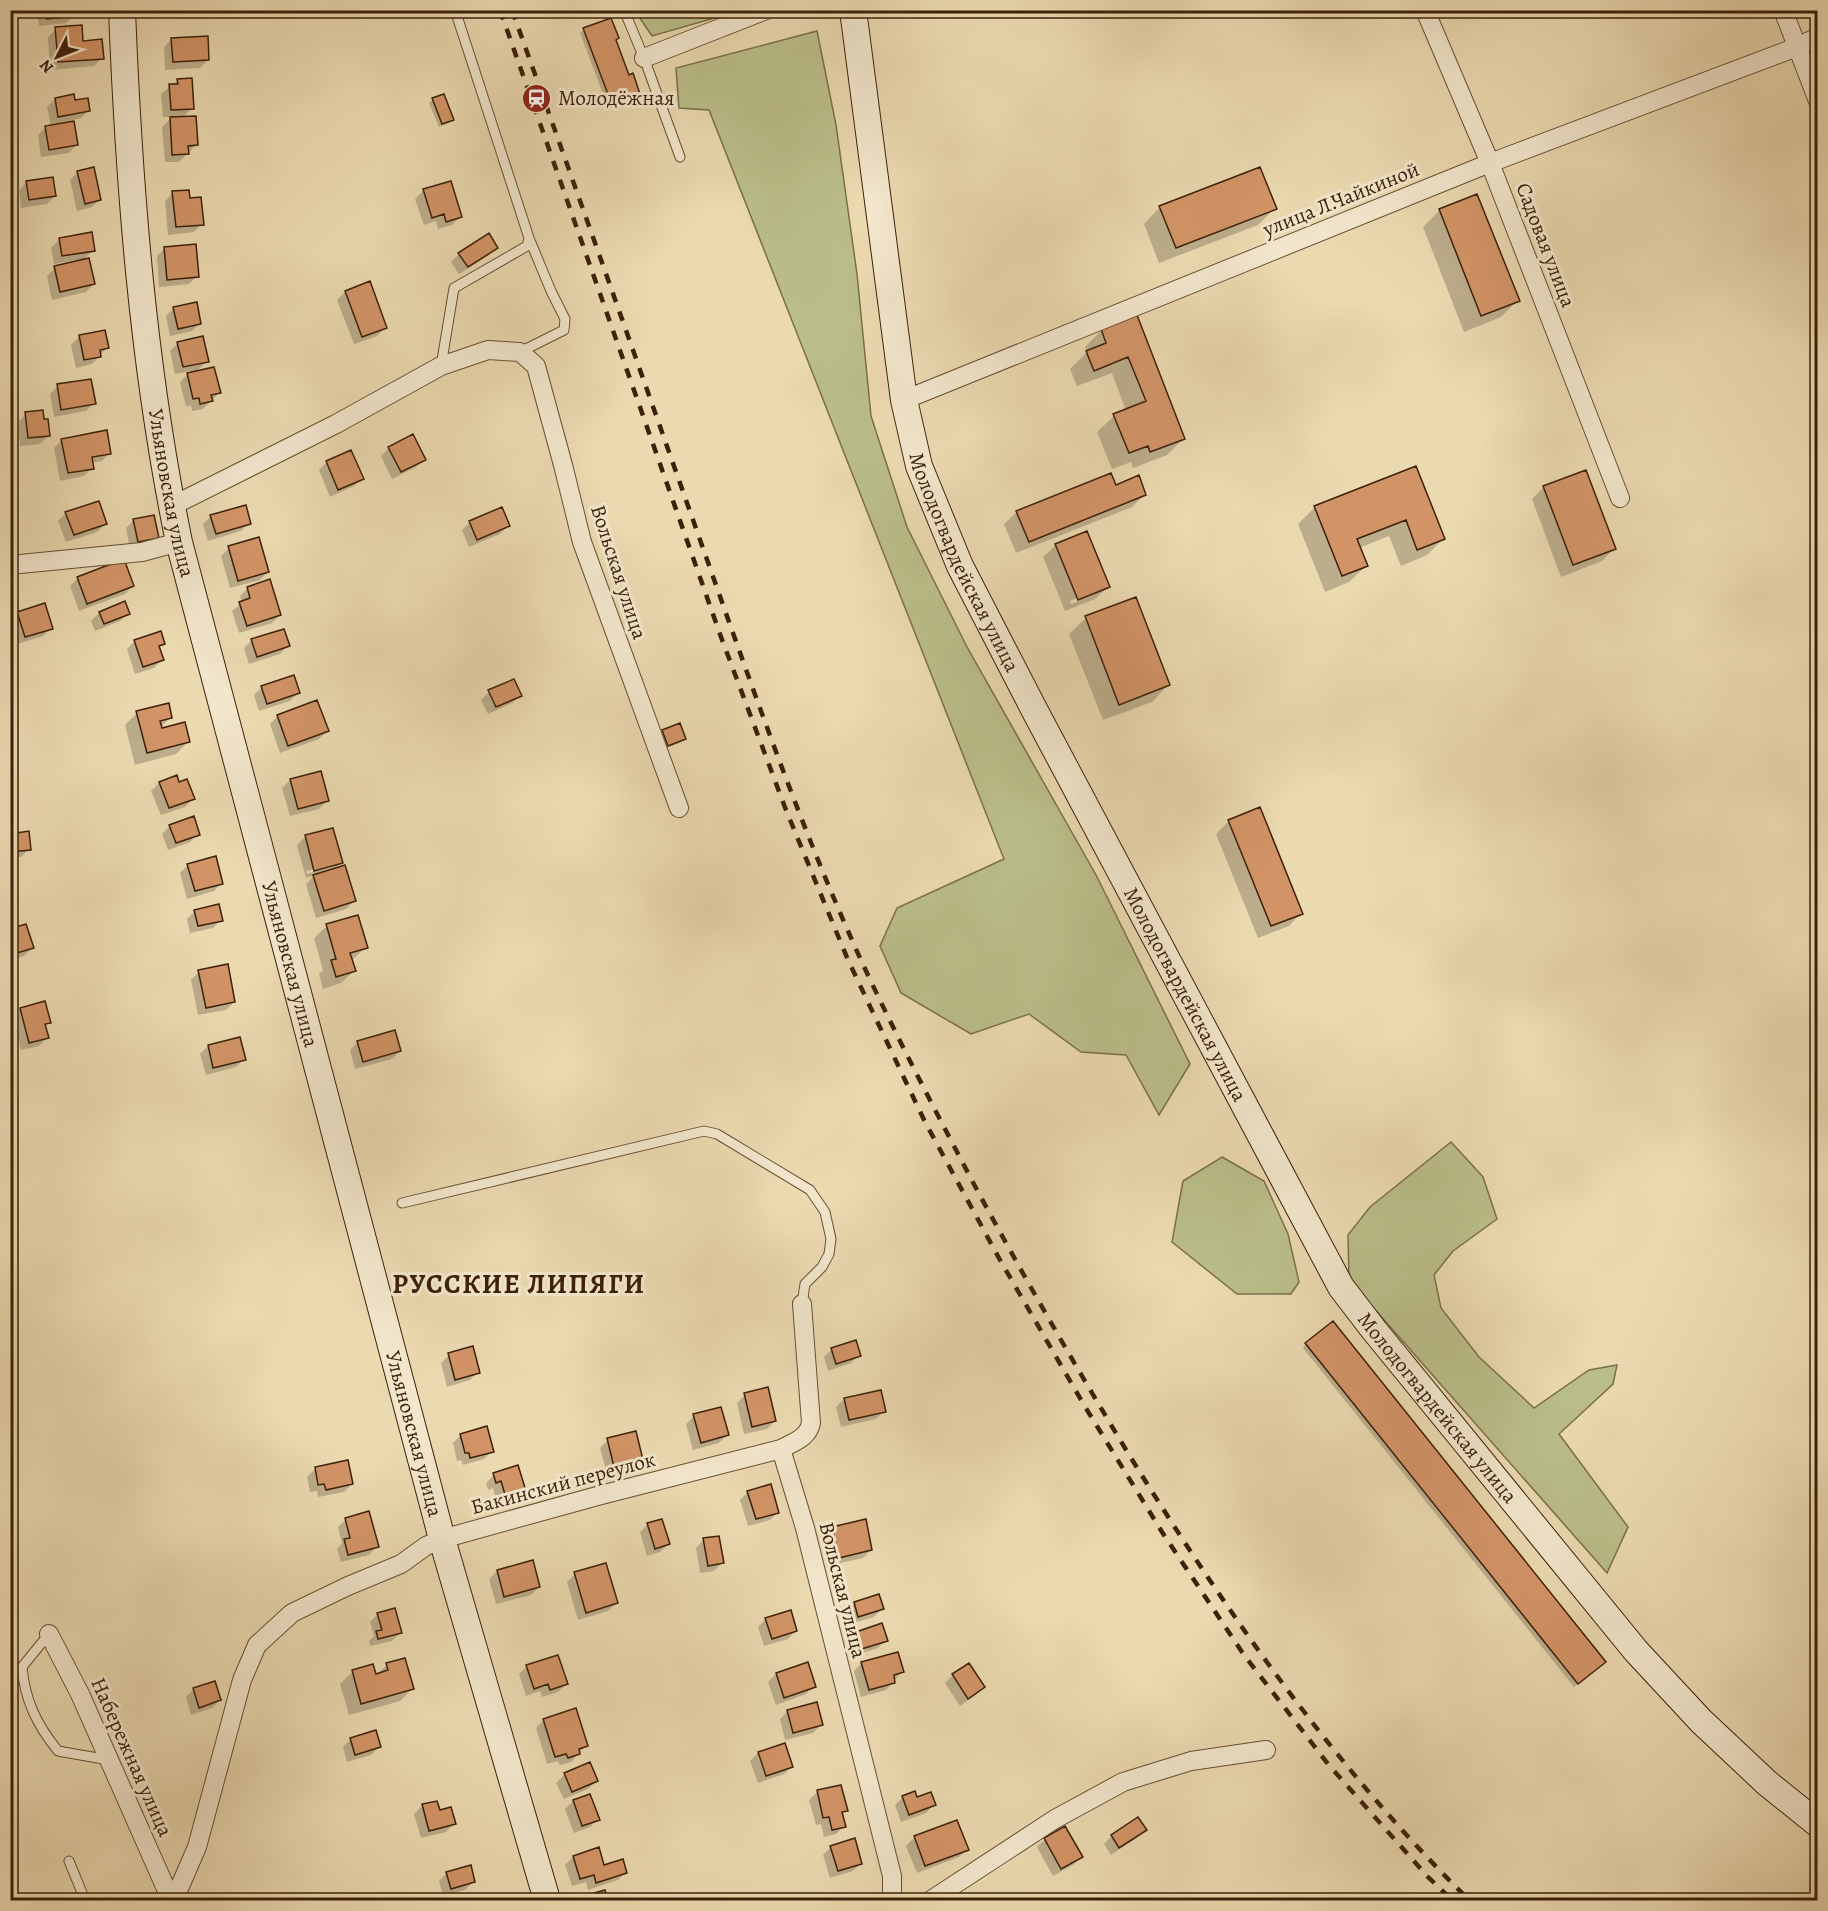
<svg xmlns="http://www.w3.org/2000/svg" width="1828" height="1911" viewBox="0 0 1828 1911" font-family="Alegreya,serif">
  <style>
    .green { fill: #babe89; stroke: #7b6f49; stroke-width: 1.5 }
    .shadow { fill: #0003; fill-rule: evenodd }
    .building { fill: #d29467; stroke: #3c2009; stroke-width: 1.5 }
    .lines { fill: none; stroke-linecap: round; stroke-linejoin: round }
    .lane-casing { stroke: #684e33; stroke-width: 11 }
    .street-casing { stroke: #684e33; stroke-width: 20 }
    .secondary-casing { stroke: #3c2009; stroke-width: 28 }
    .lane { stroke: #f2e6cc; stroke-width: 9 }
    .street { stroke: #f2e6cc; stroke-width: 18 }
    .secondary { stroke: #f2e6cc; stroke-width: 26 }
    .rail { stroke: #3c2009; stroke-width: 4.5; stroke-dasharray: 10 10; stroke-linecap: butt }
    .labels { text-anchor: middle; stroke-width: 6; stroke-linejoin: round; paint-order: stroke }
    .poi-label { font-size: 21px; fill: #3c2009; stroke: #f2e6cc; text-anchor: start }
    .street-label { font-size: 21px; fill: #3c2009; stroke: #f2e6cc }
    .district-label { font-size: 27px; font-weight: bold; letter-spacing: 1.5px; fill: #3c2009; stroke: #f2e6cc }
  </style>
  <rect width="100%" height="100%" fill="#ebd9b0"/>
  <filter id="stains"><feTurbulence type="fractalNoise" baseFrequency=".00333" numOctaves="4"/><feColorMatrix values="0 0 0 0 .2 0 0 0 0 .09 0 0 0 0 .02 0 0 0 .5 -.17"/></filter>
  <radialGradient id="worn" r=".72"><stop offset=".6" stop-color="#630" stop-opacity="0"/><stop offset="1" stop-color="#630" stop-opacity=".3"/></radialGradient>
  <path class="green" d="M635 11H739L652 36Z
    M817 31 836 125 857 274 871 416 907 527 967 647 1096 875 1190 1064 1159 1115 1126 1055 1081 1052 1029 1014 971 1034 901 993 880 946 897 908 1004 859 709 110 679 108 676 68Z
    M1451 1142 1483 1177 1497 1219 1453 1251 1434 1275 1441 1308 1479 1357 1534 1408 1589 1370 1617 1365 1613 1384 1559 1434 1628 1527 1607 1573 1349 1280 1348 1235 1370 1207Z
    M1222 1157 1264 1181 1288 1234 1299 1282 1291 1294H1237L1172 1242 1183 1181Z"/>
  <path class="shadow" d="M37 10H74V15L66 23 39 26Z
    M56 29 81 42 102 58 94 66 50 70 48 37Z
    M584 30 615 40 628 77 639 93 635 97 608 107 580 33Z
    M172 39 208 60 200 68 165 70 164 47Z
    M178 80 192 108 182 118 197 144 179 162H165L162 127 172 117H163L161 94Z
    M55 99 74 102 89 110 81 118 73 120 77 144 69 153 41 157 38 135 46 127 51 126 47 107Z
    M433 99 452 119 449 123 439 127 429 103Z
    M78 172 100 199 92 207 77 211 70 180Z
    M27 182 55 196 47 204 21 208 19 190Z
    M450 183 460 217 452 225 438 229 436 221 424 225 415 199 423 191Z
    M173 193 189 200 202 224 194 232 168 235 165 201Z
    M1476 196 1518 300 1501 317 1464 332 1423 227 1439 211Z
    M1160 207 1275 208 1258 225 1159 263 1144 224Z
    M59 240 93 250 82 261 94 284 86 292 52 300 47 276 55 268 82 261 81 259 54 264 51 248Z
    M165 248 197 276 189 284 159 287 157 256Z
    M496 248 488 256 459 274 451 262 459 254Z
    M345 292 385 328 377 336 354 344 337 300Z
    M174 308 200 323 192 331 170 336 166 316Z
    M1136 317 1184 438 1167 455 1133 468 1131 462 1112 469 1097 432 1114 416 1126 411 1112 373 1077 386 1070 369 1087 352 1085 347 1101 331Z
    M104 332 107 348 92 364 76 368 71 345 79 337Z
    M178 343 207 361 196 372 219 393 203 409 192 411 191 405 186 407 180 382 191 371 175 374 170 351Z
    M58 386 94 403 86 411 54 417 50 394Z
    M26 414 48 436 40 444 20 446 18 422Z
    M412 436 424 459 416 467 392 479 381 456 389 448Z
    M62 440 110 453 102 461 91 463 92 468 84 476 60 481 54 448Z
    M327 462 362 478 354 486 330 497 319 470Z
    M1415 468 1444 538 1427 555 1401 566 1389 536 1359 548 1366 566 1349 582 1325 592 1298 524 1315 507Z
    M1115 487 1144 495 1132 507 1016 553 1004 524 1017 512Z
    M1544 487 1614 549 1602 561 1561 577 1532 499Z
    M66 513 105 524 97 532 66 542 58 521Z
    M211 516 249 523 241 531 208 541 203 524Z
    M134 520 157 538 149 546 130 550 126 528Z
    M470 522 508 526 500 534 469 547 462 530Z
    M1056 545 1108 587 1095 599 1065 611 1043 557ZM1095 591V594L1071 604 1070 601Z
    M229 548 268 572 260 580 230 588 221 556Z
    M78 578 133 586 125 594 79 611 70 586Z
    M248 588 280 615 272 623 239 633 232 611 242 603 240 596Z
    M124 603 128 613 120 621 95 631 91 621 99 613Z
    M18 613 51 628 43 636 17 644 10 621Z
    M1086 618 1168 685 1152 702 1103 720 1069 634Z
    M252 640 288 646 280 654 249 664 244 648Z
    M135 641 163 644 158 649 162 660 154 668 135 674 127 649Z
    M262 687 298 693 290 701 259 711 254 695Z
    M489 692 520 695 512 703 488 714 481 700Z
    M137 713 171 717 158 730 188 742 176 754 135 765 125 725Z
    M278 716 327 731 319 739 280 753 270 724Z
    M663 731 685 739 681 742 664 749 659 734Z
    M290 780 327 801 319 809 290 816 282 788Z
    M159 783 179 784 193 798 185 807 161 815 151 791Z
    M1259 809 1301 913 1289 926 1258 938 1216 834 1228 822Z
    M170 826 198 834 190 842 168 850 162 834Z
    M10 835 29 849 21 857 10 859Z
    M305 837 341 862 333 870 354 901 346 909 316 918 306 884 315 875 306 878 297 845ZM334 864V867L307 874 306 871Z
    M188 865 222 883 214 891 187 899 180 873Z
    M195 911 221 920 213 928 190 933 187 919Z
    M327 926 366 947 351 961 354 971 341 983 323 989 319 974 323 970 314 938Z
    M10 930 32 948 24 956 10 960Z
    M199 972 234 1002 226 1010 198 1015 191 980Z
    M20 1009 49 1022 45 1027 47 1038 39 1046 21 1050 12 1017Z
    M358 1042 400 1051 392 1059 355 1069 350 1050Z
    M208 1046 244 1059 236 1067 206 1075 200 1054Z
    M1306 1344 1601 1665 1574 1687 1303 1348Z
    M832 1349 859 1355 851 1363 828 1371 824 1357Z
    M449 1355 478 1372 470 1380 447 1387 441 1363Z
    M745 1395 775 1421 767 1429 744 1434 737 1403Z
    M844 1399 884 1411 876 1419 841 1427 836 1407Z
    M694 1416 727 1435 719 1443 693 1450 686 1424Z
    M461 1435 492 1451 484 1459 463 1465 461 1460 457 1461 453 1443Z
    M608 1440 641 1459 633 1467 607 1474 600 1448Z
    M315 1469 352 1484 344 1492 318 1497 317 1491 310 1492 307 1477Z
    M494 1475 524 1491 516 1499 498 1505 493 1488 488 1490 486 1483Z
    M748 1492 778 1512 770 1520 748 1526 740 1500Z
    M346 1519 377 1547 369 1555 341 1562 337 1549 342 1543 338 1527Z
    M648 1524 669 1544 660 1552 647 1556 640 1532Z
    M833 1528 871 1550 863 1558 831 1565 825 1536Z
    M704 1539 722 1563 714 1571 700 1573 696 1548Z
    M497 1571 539 1587 531 1595 496 1604 489 1579Z
    M575 1574 616 1603 608 1611 578 1620 567 1582Z
    M878 1596 882 1609 874 1617 850 1624 846 1612 854 1604Z
    M378 1614 400 1633 392 1641 370 1646 369 1641 374 1636 370 1622Z
    M766 1619 796 1631 788 1639 764 1646 758 1627Z
    M857 1633 886 1640 878 1648 850 1657 848 1650 851 1647 849 1641Z
    M862 1663 902 1672 886 1690 861 1697 854 1671Z
    M807 1664 814 1686 806 1694 776 1705 768 1682 776 1674Z
    M387 1665 412 1689 400 1701 349 1715 340 1684 352 1672 372 1666 375 1676Z
    M968 1665 983 1687 976 1695 960 1706 945 1683 953 1675Z
    M527 1666 566 1684 558 1692 542 1697 540 1691 526 1696 519 1674Z
    M194 1689 220 1700 212 1708 191 1715 186 1697Z
    M788 1711 821 1725 813 1733 785 1740 780 1719Z
    M544 1720 586 1745 571 1762 560 1765 558 1761 547 1764 536 1728Z
    M351 1739 379 1747 371 1755 347 1762 343 1747Z
    M758 1753 792 1766 784 1774 758 1783 750 1761Z
    M589 1764 596 1781 588 1789 564 1799 556 1783 564 1775Z
    M817 1792 846 1811 841 1815 844 1826 836 1834 824 1837 821 1824 816 1825 809 1800Z
    M903 1797 916 1799 934 1805 926 1813 901 1822 895 1805Z
    M573 1801 598 1819 590 1827 574 1833 565 1809Z
    M422 1806 454 1824 446 1832 421 1838 414 1814Z
    M956 1822 967 1849 959 1857 917 1873 906 1846 914 1838Z
    M1145 1830 1137 1838 1111 1855 1104 1844 1112 1836Z
    M1045 1839 1081 1857 1073 1865 1053 1876 1037 1847Z
    M831 1847 861 1863 853 1871 830 1878 823 1855Z
    M573 1857 603 1866 626 1872 618 1880 588 1890 586 1882 572 1886 565 1865Z
    M447 1873 473 1882 465 1890 443 1896 439 1881Z"/>
  <path class="building" d="M46 10H75L76 16 47 19Z
    M611 18 619 38 616 40 629 75 633 73 640 94 612 105 583 28Z
    M82 25 83 41 102 39 104 59 58 62 55 27Z
    M208 36 209 60 173 62 171 38Z
    M192 78 194 109 171 110 169 84H178L177 79Z
    M74 94 75 100 88 98 90 111 58 117 55 98Z
    M444 94 454 120 442 124 432 98Z
    M196 116 198 145 188 146 189 154 172 155 170 117Z
    M74 121 78 145 49 150 45 126Z
    M94 167 101 200 85 204 77 171Z
    M1260 167 1277 209 1176 248 1159 206Z
    M53 177 56 196 29 200 26 181Z
    M451 181 462 217 446 222 444 214 432 218 423 189Z
    M189 190 190 198 201 197 204 225 176 227 172 191Z
    M1477 194 1520 301 1481 316 1439 209Z
    M92 232 95 251 62 256 59 238Z
    M489 233 498 248 468 267 458 253Z
    M196 244 199 277 167 280 164 247Z
    M89 258 95 284 60 292 54 266Z
    M370 281 387 328 362 337 345 291Z
    M197 302 201 324 178 329 173 307Z
    M1137 315 1185 439 1150 452 1148 446 1129 453 1113 414 1146 401 1128 357 1094 371 1086 351 1106 343 1101 329Z
    M105 330 109 348 100 350 101 357 84 360 79 335Z
    M203 336 209 362 183 367 177 342Z
    M214 367 221 393 211 395 213 401 200 404 199 398 193 399 187 373Z
    M91 379 96 404 61 410 57 384Z
    M43 410 44 419H48L50 436 28 438 25 412Z
    M107 430 111 454 92 457 94 469 68 473 61 439Z
    M413 434 426 460 401 472 388 447Z
    M351 450 364 479 338 490 326 461Z
    M1416 466 1445 539 1417 550 1406 520 1357 539 1368 566 1342 576 1314 506Z
    M1586 470 1616 549 1573 565 1543 486Z
    M1111 473 1116 485 1139 475 1146 495 1029 542 1016 511Z
    M99 501 107 524 74 535 65 512Z
    M246 505 251 524 216 534 210 515Z
    M502 507 510 526 477 540 469 521Z
    M154 515 159 538 138 542 133 519Z
    M1087 531 1110 587 1078 600 1055 544Z
    M259 537 269 572 238 581 228 546Z
    M124 559 134 586 87 604 77 577Z
    M270 579 281 615 247 626 239 602 250 598 247 587Z
    M1136 597 1170 685 1119 705 1085 616Z
    M125 601 130 614 104 624 99 612Z
    M45 603 53 629 25 637 17 612Z
    M284 629 290 646 257 657 251 639Z
    M161 631 165 644 159 646 164 660 143 667 134 640Z
    M294 675 300 693 267 704 261 686Z
    M514 679 522 696 496 707 488 690Z
    M317 700 329 731 288 746 277 715Z
    M169 703 172 718 160 721 162 728 185 722 190 742 147 753 136 711Z
    M680 723 686 739 668 746 662 730Z
    M321 771 329 801 298 809 290 779Z
    M177 775 179 782 187 779 195 799 169 808 159 782Z
    M1260 807 1303 914 1271 926 1228 820Z
    M194 816 200 835 176 843 169 825Z
    M333 828 343 863 314 871 305 835Z
    M29 831 31 850 10 852V834Z
    M216 856 223 884 195 891 187 864Z
    M345 865 356 901 324 911 313 875Z
    M219 904 223 921 198 926 194 910Z
    M358 915 368 948 350 953 356 971 336 977 331 960 336 959 326 924Z
    M26 924 34 948 10 955V929Z
    M228 964 235 1002 206 1008 198 970Z
    M45 1001 51 1023 45 1024 49 1038 29 1043 20 1008Z
    M395 1030 401 1051 363 1062 357 1041Z
    M240 1037 246 1060 213 1068 208 1045Z
    M1333 1321 1606 1662 1578 1684 1305 1343Z
    M856 1340 861 1356 836 1364 831 1348Z
    M473 1346 480 1373 455 1380 448 1353Z
    M768 1387 776 1421 752 1427 744 1393Z
    M881 1390 886 1412 849 1420 844 1398Z
    M721 1407 729 1435 701 1443 693 1414Z
    M487 1426 494 1452 470 1458 469 1453H465L460 1434Z
    M636 1431 643 1460 614 1467 607 1438Z
    M348 1460 353 1484 326 1490 324 1484 318 1485 315 1467Z
    M518 1465 526 1491 506 1498 501 1481 496 1483 493 1473Z
    M771 1484 779 1513 756 1519 747 1491Z
    M369 1511 379 1547 348 1555 344 1539 350 1538 345 1518Z
    M662 1519 670 1544 655 1549 647 1523Z
    M866 1519 872 1550 839 1558 832 1527Z
    M719 1536 724 1563 708 1566 703 1538Z
    M533 1560 540 1587 504 1597 497 1570Z
    M606 1563 618 1603 586 1613 574 1572Z
    M879 1594 884 1609 858 1617 854 1602Z
    M395 1608 402 1633 378 1639 376 1631 382 1630 377 1613Z
    M791 1610 797 1631 772 1639 765 1618Z
    M882 1623 888 1641 858 1650 855 1641 859 1639 856 1632Z
    M898 1652 904 1672 894 1675 895 1683 869 1690 861 1662Z
    M558 1655 568 1684 550 1690 548 1684 534 1689 526 1665Z
    M405 1658 414 1689 361 1704 352 1670 373 1664 376 1674 388 1670 386 1663Z
    M808 1662 816 1687 784 1698 776 1673Z
    M969 1663 985 1687 968 1699 952 1674Z
    M215 1681 221 1700 199 1708 193 1688Z
    M817 1702 823 1725 793 1733 787 1710Z
    M576 1708 588 1746 579 1749 580 1754 568 1758 566 1754 555 1757 543 1719Z
    M376 1730 381 1747 355 1755 350 1738Z
    M785 1743 793 1767 766 1776 758 1752Z
    M590 1762 598 1781 572 1792 564 1773Z
    M841 1785 848 1811 842 1812 846 1827 832 1830 829 1817 823 1818 817 1790Z
    M915 1791 917 1797 931 1792 936 1805 909 1815 902 1796Z
    M590 1794 600 1820 582 1826 573 1800Z
    M437 1801 440 1810 451 1807 456 1824 429 1831 422 1804Z
    M1138 1817 1147 1830 1119 1848 1111 1835Z
    M957 1820 969 1850 925 1866 914 1836Z
    M1065 1826 1083 1857 1061 1869 1044 1838Z
    M855 1838 862 1864 838 1871 830 1846Z
    M599 1847 604 1865 623 1859 627 1873 596 1883 594 1875 580 1879 573 1856Z
    M471 1865 475 1882 451 1889 446 1872Z
    M605 1890 608 1900H588L587 1895Z"/>
  <g class="lines">
    <defs>
      <path id="lane" d="M624 10 644 58 680 157
        M520 352 564 330 565 319 551 291 529 238
        M441 366 454 288 527 246 529 238 455 10
        M402 1203 704 1131 717 1134 810 1190 825 1212 831 1239 829 1254 822 1267 805 1284 802 1304
        M49 1634 22 1667C25 1701 37 1725 58 1751L109 1760
        M69 1861 85 1900"/>
      <path id="street" d="M1425 10 1490 163 1620 498
        M1783 10 1818 101
        M644 58 766 10
        M904 400 1490 163 1797 47 1818 37
        M172 506 336 424 441 366 488 350 520 352 536 366 563 465 582 542 679 808
        M10 565 142 552 179 542
        M802 1304 811 1423C808 1438 794 1442 781 1449L805 1528 892 1876V1900
        M49 1634 80 1694 171 1900
        M174 1900 197 1847 242 1680 257 1645 292 1613 348 1586 401 1564 426 1546 442 1539 601 1495 781 1449
        M931 1900 1055 1819 1123 1782 1191 1761 1266 1750"/>
      <g id="secondary">
        <path id="s1" d="M122 10C129 189 143 367 179 542L442 1539 547 1900"/>
        <path id="s2" d="M853 10 904 400 919 466 960 566 1036 713 1341 1287 1374 1330 1636 1651 1701 1721 1767 1783 1818 1824"/>
      </g>
    </defs>
    <use href="#lane" class="lane-casing"/>
    <use href="#street" class="street-casing"/>
    <use href="#secondary" class="secondary-casing"/>
    <use href="#lane" class="lane"/>
    <use href="#street" class="street"/>
    <use href="#secondary" class="secondary"/>
    <path class="rail" d="M500 10 721 637 786 810 848 960 925 1122 1000 1260 1084 1405 1162 1532 1244 1655 1328 1764 1427 1876 1452 1900
      M512 10C575 186 637 361 699 537 749 678 798 821 860 958 896 1036 936 1112 976 1188 1025 1279 1077 1369 1131 1458 1229 1616 1336 1769 1469 1900"/>
  </g>
  <defs>
    <symbol id="station-disc" viewBox="-11 -11 22 22"><circle r="9.5" fill="#8f2418" stroke="#f2e6cc"/><path d="M-3-6H3Q5-6 5-4V2Q5 4 3 4L4.5 6H3L1.5 4h-3L-3 6H-4.5L-3 4Q-5 4-5 2V-4Q-5-6-3-6ZM-3.5-4v3h7v-3ZM-3.5 1v1.5H-2V1ZM2 1v1.5H3.5V1Z" fill="#fff"/></symbol>
  </defs>
  <g fill-rule="evenodd">
    <use href="#station-disc" x="520" y="82" width="33" height="33"/>
  </g>
  <g class="labels">
    <g class="poi-label">
      <text x="558" y="105">Молодёжная</text>
    </g>
    <g class="street-label">
      <text transform="translate(1341 199) rotate(-22)" y="7">улица Л.Чайкиной</text>
      <text transform="translate(1546 245) rotate(69)" y="7">Садовая улица</text>
      <text dy="7" stroke="none"><textPath href="#s1" startOffset="486">Ульяновская улица</textPath></text>
      <text dy="7" stroke="none"><textPath href="#s2" startOffset="567">Молодогвардейская улица</textPath></text>
      <text transform="translate(619 572) rotate(72)" y="7">Вольская улица</text>
      <text dy="7" stroke="none"><textPath href="#s1" startOffset="972">Ульяновская улица</textPath></text>
      <text dy="7" stroke="none"><textPath href="#s2" startOffset="1053">Молодогвардейская улица</textPath></text>
      <text dy="7" stroke="none"><textPath href="#s2" startOffset="1539">Молодогвардейская улица</textPath></text>
      <text dy="7" stroke="none"><textPath href="#s1" startOffset="1458">Ульяновская улица</textPath></text>
      <text transform="translate(563 1483) rotate(-15)" y="7">Бакинский переулок</text>
      <text transform="translate(843 1590) rotate(76)" y="7">Вольская улица</text>
      <text transform="translate(132 1757) rotate(66)" y="7">Набережная улица</text>
    </g>
    <g class="district-label">
      <text x="519" y="1293">РУССКИЕ ЛИПЯГИ</text>
    </g>
  </g>
  <rect width="1828" height="1911" fill="none" stroke="#ebd9b0" stroke-width="36"/>
  <rect x="12" y="12" width="1804" height="1887" fill="none" stroke="#3c2009" stroke-width="3"/>
  <rect x="18" y="18" width="1792" height="1875" fill="none" stroke="#3c2009" stroke-width="1.5"/>
  <g transform="translate(57 57) rotate(228)" stroke="#f2e6cc" stroke-width="4.5" paint-order="stroke">
  <path d="M0-4.5L10 22L0 15L-10 22Z" fill="#3c2009"/>
  <text y="-9" font-size="16" font-weight="bold" text-anchor="middle" fill="#3c2009">N</text>
  </g>
  <rect width="100%" height="100%" filter="url(#stains)"/>
  <rect width="100%" height="100%" fill="url(#worn)"/>
</svg>
